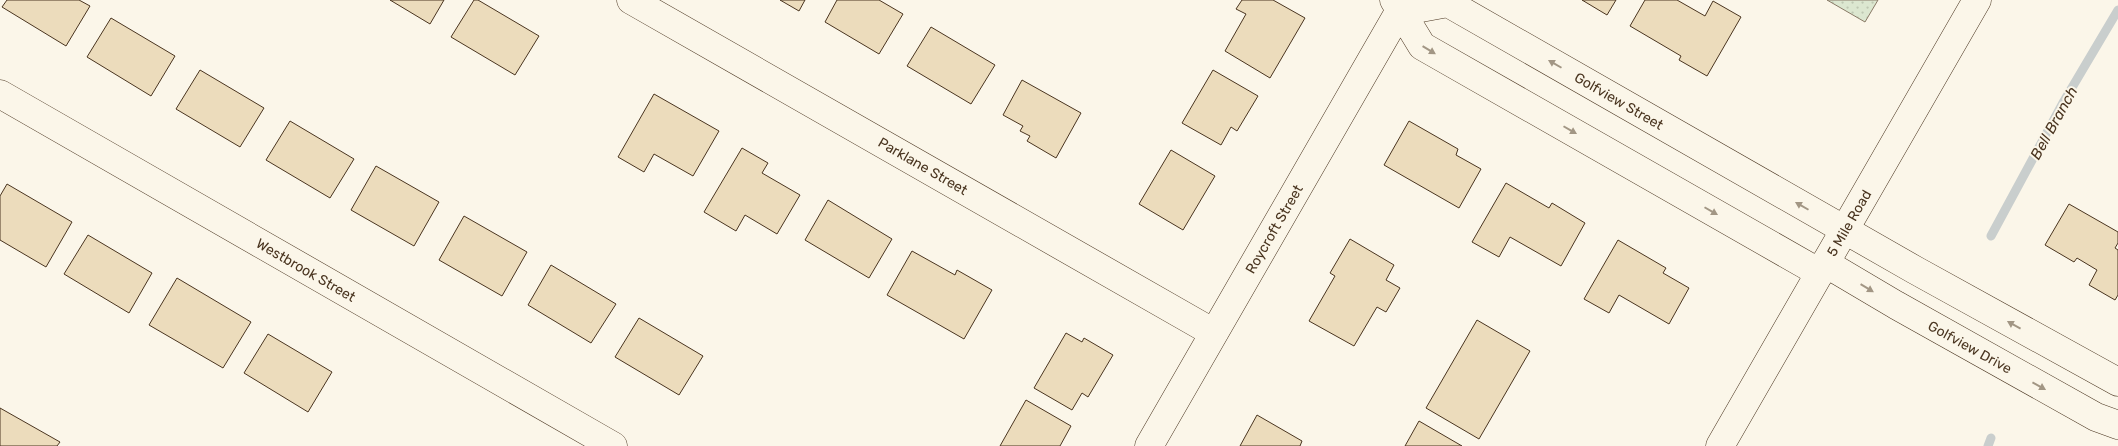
<svg xmlns="http://www.w3.org/2000/svg" width="2118" height="446" viewBox="0 0 2118 446" font-family="Rubik,sans-serif">
  <style>
    .grass { fill: url(#grass-dots); stroke: #887966 }
    .lines { fill: none; stroke-linecap: round; stroke-linejoin: round }
    .stream { stroke: #c9cecd; stroke-width: 9 }
    .building { fill: #ecdcbc; stroke: #4a3520 }
    .street-casing { stroke: #4a3520; stroke-width: 29 }
    .secondary-casing { stroke: #4a3520; stroke-width: 29 }
    .street { stroke: #fbf6e9; stroke-width: 28 }
    .secondary { stroke: #fbf6e9; stroke-width: 28 }
    .oneway { fill: #a29684 }
    .labels { text-anchor: middle; stroke-width: 4; stroke-linejoin: round; paint-order: stroke }
    .street-label { font-size: 14px; fill: #4a3520; stroke: #fbf6e9 }
    .water-label { font-size: 15px; font-style: italic; fill: #4a3520; stroke: #fbf6e9 }
  </style>
  <defs>
    <pattern id="grass-dots" width="8" height="8" patternUnits="userSpaceOnUse" patternTransform="scale(1.25)"><rect width="8" height="8" fill="#dce7d0"/><path d="M2 2h.1M6 6h.1" fill="none" stroke="#bec7b2" stroke-width="1.8" stroke-linecap="round"/></pattern>
  </defs>
  <rect width="100%" height="100%" fill="#fbf6e9"/>
  <path class="grass" d="M1827 0H1878L1865 22Z"/>
  <g class="lines">
    <path class="stream" d="M1991 236 2064 101 2118 10
      M1988 446 1991 438"/>
  </g>
  <path class="building" d="M7 0H79L90 6 66 46 2 7Z
    M390 0H444L430 24Z
    M474 0H478L539 36 515 75 451 37Z
    M780 0H805L799 11Z
    M837 0H879L903 14 879 54 825 22Z
    M1242 0H1273L1305 18 1270 78 1225 51 1246 14 1236 9Z
    M1582 0H1616L1607 15Z
    M1645 0H1677L1705 16 1713 1 1741 17 1707 76 1679 60 1681 56 1630 26Z
    M111 18 175 56 151 96 87 57Z
    M931 27 995 65 971 104 907 66Z
    M200 70 264 108 240 147 176 109Z
    M1213 70 1258 96 1237 131 1231 127 1221 145 1182 123Z
    M1022 80 1081 113 1056 158 1027 141 1030 136 1020 131 1023 126 1003 115Z
    M654 94 719 131 693 176 654 154 644 172 618 157Z
    M290 121 354 159 330 198 266 160Z
    M1409 121 1458 149 1456 155 1481 169 1459 208 1384 165Z
    M742 148 768 163 762 173 800 195 777 234 745 215 736 231 704 212Z
    M1171 150 1215 176 1183 230 1139 204Z
    M376 166 439 202 414 246 351 210Z
    M1506 183 1549 208 1552 203 1585 223 1561 266 1510 237 1499 257 1472 242Z
    M7 184 72 222 46 267 0 240V196Z
    M828 200 892 239 869 278 805 240Z
    M2069 204 2118 232V243L2115 248 2118 250V295L2115 300 2089 285 2097 270 2077 258 2074 262 2045 245Z
    M464 216 527 252 502 296 439 260Z
    M88 235 152 273 129 313 64 274Z
    M1350 239 1394 265 1386 280 1400 288 1386 312 1377 307 1354 346 1309 321 1335 276 1330 273Z
    M1618 240 1666 268 1663 273 1689 288 1669 324 1619 295 1609 313 1584 299Z
    M912 251 955 275 957 270 992 290 964 339 887 295Z
    M551 265 616 304 591 343 528 305Z
    M177 278 251 322 223 368 149 325Z
    M639 318 703 356 679 395 615 357Z
    M1477 320 1530 351 1479 439 1426 408Z
    M1066 333 1082 342 1084 338 1113 355 1088 397 1082 393 1072 410 1034 388Z
    M268 334 332 372 308 412 244 373Z
    M1026 400 1071 426 1060 446H1000Z
    M0 408 60 442 57 446H0Z
    M1257 415 1302 441 1300 446H1240Z
    M1419 421 1462 446H1405Z"/>
  <g class="lines">
    <defs>
      <path id="street" d="M631 0 1214 333
        M1394 0 1422 46 1820 273
        M1399 12 1448 3 1915 270 2118 382
        M0 94 613 446
        M1825 263 1896 305 2096 417 2118 425
        M1149 446 1399 12"/>
      <path id="secondary" d="M1720 446 1977 0"/>
    </defs>
    <use href="#street" class="street-casing"/>
    <use href="#secondary" class="secondary-casing"/>
    <use href="#street" class="street"/>
    <use href="#secondary" class="secondary"/>
  </g>
  <defs><path id="oneway-solid" d="M-6-.8H1V-3.2L6.5 0L1 3.2V.8H-6Z" transform="scale(1.25)"/></defs>
  <g class="oneway">
    <use href="#oneway-solid" transform="translate(1429 50) rotate(31)"/>
    <use href="#oneway-solid" transform="translate(1555 64) rotate(-150)"/>
    <use href="#oneway-solid" transform="translate(1570 130) rotate(30)"/>
    <use href="#oneway-solid" transform="translate(1802 206) rotate(-150)"/>
    <use href="#oneway-solid" transform="translate(1711 211) rotate(30)"/>
    <use href="#oneway-solid" transform="translate(1867 288) rotate(31)"/>
    <use href="#oneway-solid" transform="translate(2014 325) rotate(-151)"/>
    <use href="#oneway-solid" transform="translate(2039 386) rotate(29)"/>
  </g>
  <g class="labels">
    <g class="street-label">
      <text transform="translate(1619 101) rotate(30)" y="5">Golfview Street</text>
      <text transform="translate(923 166) rotate(30)" y="5">Parklane Street</text>
      <text transform="translate(1849 223) rotate(-60)" y="5">5 Mile Road</text>
      <text transform="translate(1274 229) rotate(-60)" y="5">Roycroft Street</text>
      <text transform="translate(306 270) rotate(30)" y="5">Westbrook Street</text>
      <text transform="translate(1970 347) rotate(29)" y="5">Golfview Drive</text>
    </g>
    <g class="water-label">
      <text transform="translate(2054 123) rotate(-61)" y="5">Bell Branch</text>
    </g>
  </g>
</svg>
